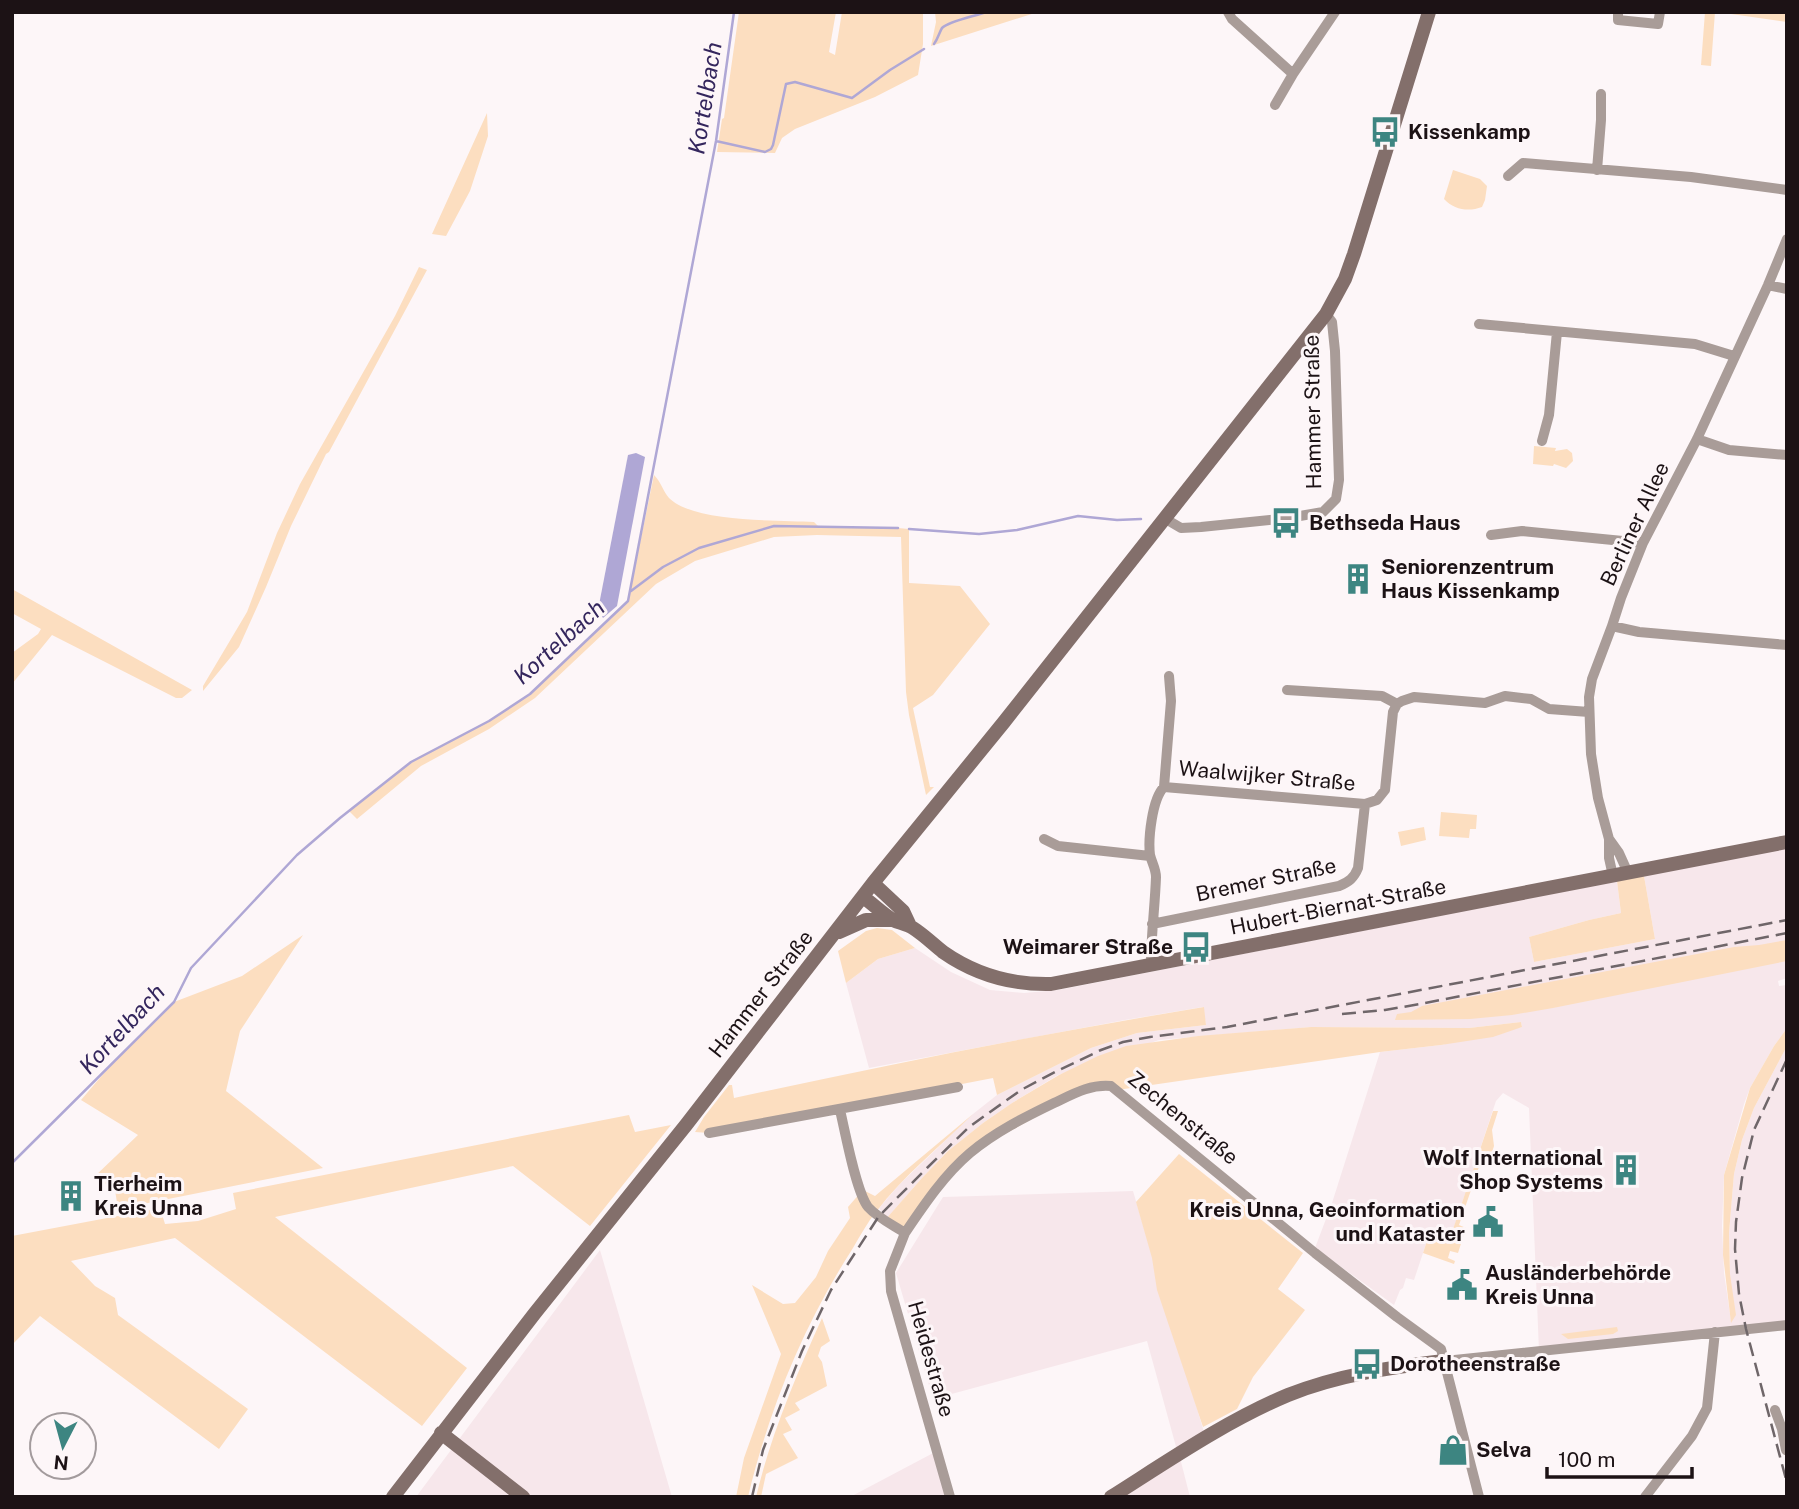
<svg xmlns="http://www.w3.org/2000/svg" width="1799" height="1509" viewBox="0 0 1799 1509" font-family="'Public Sans',sans-serif">
  <style>
    .built { fill: #f7e7eb }
    .green { fill: #fcdec0 }
    .water { fill: #afa7d5 }
    .lines { fill: none; stroke-linecap: round; stroke-linejoin: round }
    .stream { stroke: #afa7d5; stroke-width: 2.5 }
    .street { stroke: #a99c98; stroke-width: 10 }
    .secondary { stroke: #836f6b; stroke-width: 14 }
    .rail { stroke: #6f6669; stroke-width: 2.5; stroke-dasharray: 14 7; stroke-linecap: butt }
    .labels { text-anchor: middle; stroke-width: 6; stroke-linejoin: round; paint-order: stroke }
    .poi-label { font-size: 21px; font-weight: bold; fill: #1c1215; stroke: #fdf6f8; text-anchor: start }
    .street-label { font-size: 21px; fill: #1c1215; stroke: #fdf6f8 }
    .water-label { font-size: 23px; font-style: italic; fill: #34265d; stroke: #fdf6f8 }
  </style>
  <rect width="100%" height="100%" fill="#fdf6f8"/>
  <path class="built" d="M1787 848V978L1778 981 1779 986 1787 985V1028L1774 1046 1750 1088 1744 1104 1724 1175 1722 1226 1724 1273 1731 1321 1729 1233 1734 1174 1742 1140 1754 1108 1787 1046V1325L1539 1351 1529 1108 1503 1093 1496 1101 1448 1245 1428 1238 1414 1280 1406 1278 1403 1288 1400 1290 1394 1305 1315 1248 1332 1203 1380 1052 1441 1045 1522 1027 1521 1022 1469 1028 1311 1027 1159 1040 1058 1075 1012 1103 983 1123 948 1151 922 1178 887 1218 879 1208 900 1184 973 1114 997 1095 1091 1048 1137 1033 1206 1025 1203 1007 1125 1020 869 1068 846 983 878 959 915 948 951 972 990 990 1024 993 1058 990 1617 881 1621 913 1589 920 1529 937 1534 962 1655 939 1644 876Z
    M1133 1191 1206 1439 1179 1454 1190 1497H1111L1178 1454 1147 1341 933 1399 896 1273 943 1197Z
    M600 1250 672 1497H416Z
    M937 1451 950 1497H850Z"/>
  <path class="green" d="M739 12H836L829 52 835 55 842 12H923V44L918 75 875 97 795 129 782 138 775 153 717 152 722 119 724 118Z
    M935 12H1038L931 46 936 22Z
    M1705 12H1715L1711 66 1701 65Z
    M1724 12H1787V22L1724 13Z
    M487 113 488 136 470 191 446 236 432 234Z
    M1453 170 1480 179 1487 186 1485 200 1482 207C1469 212 1454 210 1444 199Z
    M419 267 427 270 329 452 326 454 291 526 266 587 239 647 203 691V686L247 612 277 533 300 484 395 316Z
    M1534 446 1556 448 1555 451 1567 449 1572 453 1573 461 1566 468 1554 464 1553 466 1533 464Z
    M654 475C661 482 663 491 669 498 694 523 779 520 814 522L818 526 898 528 909 529V583L960 586 990 624 933 695 913 708 930 787H934L926 795 909 715 906 692 901 537 817 535 774 537 695 561 656 584 535 698 489 729 421 766 357 819 349 811 411 762 489 721 530 694 628 601Z
    M12 589 192 690 182 698H176L52 635 12 684V653L38 634 41 629 12 613Z
    M1441 812 1477 815 1476 829H1470L1469 838 1439 836Z
    M1424 827 1426 840 1401 846 1398 832Z
    M1644 876 1655 939 1534 962 1529 937 1589 920 1621 913 1617 881Z
    M877 928 892 930 915 948 878 959 846 983 838 951 866 931Z
    M303 935 240 1031 226 1091 323 1168 118 1209 115 1190 94 1177 138 1135 81 1100 111 1065 174 1002 242 976Z
    M1787 940V961L1553 1008 1512 1015 1470 1019 1395 1020 1397 1014 1411 1012 1422 1006 1734 947 1759 945Z
    M1204 1007 1206 1025 1137 1033 1091 1048 997 1095 993 1078 709 1133 695 1132 704 1117 729 1085H732L734 1098C890 1064 1046 1033 1204 1007Z
    M1521 1022 1522 1027 1493 1037 1441 1045 1380 1052 1124 1089 1116 1090 1096 1084 970 1153 905 1233 885 1220 922 1178 948 1151 983 1123 1012 1103 1059 1075 1098 1056 1126 1046 1198 1036 1311 1027 1469 1028Z
    M1787 1028V1046L1754 1108 1742 1140 1734 1174 1729 1233 1730 1274 1736 1315 1731 1323 1723 1255 1724 1175 1750 1088 1774 1046Z
    M1493 1111H1498L1492 1130 1494 1146 1488 1166 1480 1164 1459 1225 1466 1228 1458 1253 1450 1251 1448 1258 1455 1261 1454 1264 1423 1253 1428 1238 1448 1244Z
    M973 1114C941 1146 903 1176 876 1212 867 1223 860 1236 853 1248 804 1324 769 1409 748 1497H736L744 1458 781 1354 752 1285 783 1304 795 1303 816 1277 828 1251 850 1218 848 1207 861 1192 865 1191 875 1196Z
    M629 1115 635 1132 671 1125 590 1226 513 1166 275 1217 467 1368 422 1426 175 1238 71 1261 95 1286 115 1298 118 1315 248 1409 219 1449 40 1316 12 1345V1236L160 1208 165 1224 198 1221 236 1209 233 1193Z
    M1179 1154 1303 1253 1278 1289 1305 1310 1253 1377 1237 1409 1203 1427 1157 1290 1152 1258 1136 1202Z
    M822 1318 830 1341 821 1347 818 1356 822 1362 827 1386 795 1403 800 1410 785 1418 792 1430 783 1434 798 1458 766 1474 761 1497H756C771 1434 796 1376 822 1318Z
    M1617 1327 1618 1331 1613 1334 1568 1339 1561 1334Z"/>
  <path class="water" d="M636 453 645 457 617 606 603 618 598 610 628 455Z"/>
  <g class="lines">
    <path class="stream" d="M934 44C938 39 939 33 942 28 949 21 976 16 986 12
      M716 141 765 152 771 149 773 145 786 84 795 82 852 98 890 70 924 49
      M909 529 979 534 1017 530 1078 516 1117 520 1141 519
      M631 591 663 567 699 548 774 526 898 528
      M12 1163 174 1002 191 968 297 855 340 818 411 762 489 721 530 694 628 601 716 141 734 12"/>
    <path class="street" d="M1228 12 1232 19 1293 74
      M1618 12V20L1658 24 1660 12
      M1275 105 1293 74 1335 12
      M1597 170 1601 120V94
      M1508 176 1523 163 1691 177 1787 190
      M1768 285 1787 289
      M1479 324 1695 344 1734 356
      M1697 439 1729 450 1787 455
      M1542 441 1549 415 1557 332
      M1164 518 1181 528 1201 527 1288 518 1323 512 1336 499 1339 480 1335 351 1332 322 1326 314
      M1491 535 1522 531 1643 543
      M1612 626 1639 632 1787 645
      M1287 690 1382 696 1397 704
      M1164 787 1171 701 1169 676
      M1044 839 1058 846 1150 856
      M1609 839 1619 853 1628 873
      M1613 876 1609 858V839L1598 798 1591 754 1589 697 1592 679 1612 626 1621 598 1643 543 1697 439 1768 285 1787 239
      M1152 924 1339 886C1349 882 1354 878 1358 868L1365 804
      M1151 965C1151 935 1155 906 1156 877 1156 869 1152 863 1150 855 1148 839 1152 799 1164 787L1365 804 1377 800 1385 790 1393 712 1397 704 1402 701 1414 697 1485 703 1505 696 1531 699 1549 709 1589 712
      M840 1110C845 1131 856 1192 868 1207 878 1218 893 1225 905 1233 924 1205 944 1175 970 1153 995 1132 1025 1117 1054 1103 1073 1094 1090 1084 1111 1086L1315 1253 1397 1317 1441 1349 1479 1497
      M709 1133 958 1087
      M905 1233 890 1271 891 1291 950 1497
      M1445 1361 1787 1325
      M1775 1410 1782 1429
      M1786 1450 1782 1429H1787
      M1645 1497 1692 1436 1707 1408 1715 1332"/>
    <path class="secondary" d="M873 883 903 911 910 926
      M863 897C873 904 883 914 893 920 900 923 907 924 913 928 924 935 933 944 943 952 976 975 1011 985 1051 984L1787 842
      M839 932 866 920H893
      M441 1433 523 1497
      M393 1497 535 1313 686 1125 873 883 1004 722 1326 314 1345 279 1354 254 1429 12
      M1111 1497C1168 1461 1226 1421 1288 1395 1338 1375 1392 1367 1445 1361"/>
    <path class="rail" d="M1342 1014 1385 1010 1420 1004 1787 933
      M1787 1059 1754 1130 1742 1178 1736 1222 1735 1249 1739 1294 1746 1329 1787 1483
      M752 1497 763 1450 802 1351 831 1290 879 1216 927 1168 969 1127 1021 1090 1055 1072 1101 1050 1123 1042 1150 1037 1227 1027 1787 920"/>
  </g>
  <defs>
    <symbol id="bus-bare" viewBox="-9 -9 18 18"><path d="M-5-6H5V4H4V6H2V4H-2V6H-4V4H-5ZM-3.5-4V0h7V-4ZM-3.5 1.2v1.5H-2V1.2ZM2 1.2v1.5H3.5V1.2Z" fill="#3d8581" stroke="#fdf6f8" stroke-width="2.5" paint-order="stroke"/></symbol>
    <symbol id="building-bare" viewBox="-9 -9 18 18"><path d="M-4-6H4V6H1V3H-1V6H-4ZM-2.5-4.3h1.7v1.8h-1.7ZM.8-4.3h1.7v1.8H.8ZM-2.5-1h1.7V.8h-1.7ZM.8-1h1.7V.8H.8Z" fill="#3d8581" stroke="#fdf6f8" stroke-width="2.5" paint-order="stroke"/></symbol>
    <symbol id="civic-bare" viewBox="-9 -9 18 18"><path d="M-.6-6.5H3V-4.5H.6V-3L4-1V1h2V6H-6V1h2V-1L-.6-3ZM-1.2 2.5V6h2.4V2.5Z" fill="#3d8581" stroke="#fdf6f8" stroke-width="2.5" paint-order="stroke"/></symbol>
    <symbol id="shop-bare" viewBox="-9 -9 18 18"><path d="M-5-2.5h2.3a2.7 3.5 0 0 1 5.4 0H5L5.5 6h-11ZM-1.5-2.5h3a1.5 2.3 0 0 0-3 0Z" fill="#3d8581" stroke="#fdf6f8" stroke-width="2.5" paint-order="stroke"/></symbol>
  </defs>
  <g fill-rule="evenodd">
    <use href="#bus-bare" x="1363" y="110" width="44" height="44"/>
    <use href="#bus-bare" x="1264" y="501" width="44" height="44"/>
    <use href="#building-bare" x="1336" y="557" width="44" height="44"/>
    <use href="#bus-bare" x="1174" y="925" width="44" height="44"/>
    <use href="#building-bare" x="1604" y="1148" width="44" height="44"/>
    <use href="#building-bare" x="49" y="1174" width="44" height="44"/>
    <use href="#civic-bare" x="1466" y="1200" width="44" height="44"/>
    <use href="#civic-bare" x="1440" y="1263" width="44" height="44"/>
    <use href="#bus-bare" x="1345" y="1342" width="44" height="44"/>
    <use href="#shop-bare" x="1431" y="1428" width="44" height="44"/>
  </g>
  <g class="labels">
    <g class="poi-label">
      <text x="1408" y="139">Kissenkamp</text>
      <text x="1309" y="530">Bethseda Haus</text>
      <text x="1381" y="574">Seniorenzentrum<tspan x="1381" dy="24">Haus Kissenkamp</tspan></text>
      <text x="1173" y="954" text-anchor="end">Weimarer Straße</text>
      <text x="1603" y="1165" text-anchor="end">Wolf International<tspan x="1603" dy="24">Shop Systems</tspan></text>
      <text x="94" y="1191">Tierheim<tspan x="94" dy="24">Kreis Unna</tspan></text>
      <text x="1465" y="1217" text-anchor="end">Kreis Unna, Geoinformation<tspan x="1465" dy="24">und Kataster</tspan></text>
      <text x="1485" y="1280">Ausländerbehörde<tspan x="1485" dy="24">Kreis Unna</tspan></text>
      <text x="1390" y="1371">Dorotheenstraße</text>
      <text x="1476" y="1457">Selva</text>
    </g>
    <g class="street-label">
      <text transform="translate(1313 412) rotate(-91)" y="7">Hammer Straße</text>
      <text transform="translate(1635 524) rotate(-65)" y="7">Berliner Allee</text>
      <text transform="translate(1267 776) rotate(5)" y="7">Waalwijker Straße</text>
      <text transform="translate(1266 880) rotate(-12)" y="7">Bremer Straße</text>
      <text transform="translate(1338 907) rotate(-11)" y="7">Hubert-Biernat-Straße</text>
      <text transform="translate(761 994) rotate(-52)" y="7">Hammer Straße</text>
      <text transform="translate(1183 1118) rotate(39)" y="7">Zechenstraße</text>
      <text transform="translate(931 1359) rotate(74)" y="7">Heidestraße</text>
    </g>
    <g class="water-label">
      <text transform="translate(705 98) rotate(-81)" y="8">Kortelbach</text>
      <text transform="translate(559 642) rotate(-42)" y="8">Kortelbach</text>
      <text transform="translate(122 1029) rotate(-47)" y="8">Kortelbach</text>
    </g>
  </g>
  <rect width="1799" height="1509" fill="none" stroke="#1c1215" stroke-width="28"/>
  <g transform="translate(63 1446) rotate(186)"><circle r="33" fill="#fdf6f8" stroke="#a39b9d" stroke-width="2"/>
  <path d="M0-5L12 26L0 18L-12 26Z" fill="#3d8581"/>
  <text y="-10" font-size="19" font-weight="bold" text-anchor="middle" fill="#1c1215">N</text>
  </g>
  <path d="M1547 1467v10h145v-10" fill="none" stroke="#1c1215" stroke-width="3.5"/>
  <text x="1558" y="1467" font-size="21" fill="#1c1215" stroke="#fdf6f8" stroke-width="5" paint-order="stroke">100 m</text>
</svg>
